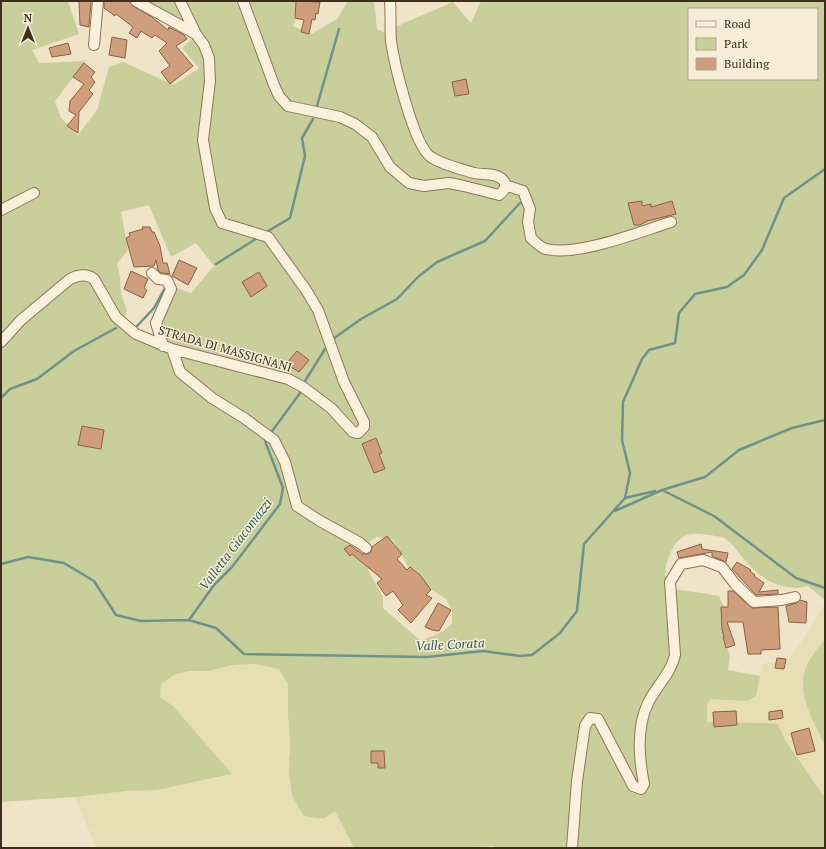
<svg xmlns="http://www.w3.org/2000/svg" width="826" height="849" viewBox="0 0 826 849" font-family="'PT Serif',serif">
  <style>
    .farmland { fill: #e6deb5 }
    .green { fill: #c9cf9b; fill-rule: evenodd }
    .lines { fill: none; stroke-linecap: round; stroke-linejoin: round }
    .stream { stroke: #6f938a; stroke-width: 2.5 }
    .building { fill: #cf9f7d; stroke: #8d5f41 }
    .minor-casing { stroke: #8d765c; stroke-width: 12 }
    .minor { stroke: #faf1dc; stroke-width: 10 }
    .labels { text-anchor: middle; stroke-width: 3; stroke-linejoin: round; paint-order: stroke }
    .street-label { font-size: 12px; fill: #3d2e20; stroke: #f7eed8 }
    .water-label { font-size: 13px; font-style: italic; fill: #2f5d5a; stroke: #f7eed8 }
  </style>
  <rect width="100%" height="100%" fill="#f0e4c8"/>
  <path class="farmland" d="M825 603V639L812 656 819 733 825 746V798L785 740 778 724 770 723 707 722V704L711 699H719L760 676 763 664 790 658 808 632Z
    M256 664 279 669 288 684V717L290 739 288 754 335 811 354 848H96L75 797 127 791 157 790 232 775 173 706 160 697 161 684 174 675 189 671H209L233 665Z"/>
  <path class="green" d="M1 1H68L79 34 32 50 39 63 86 61 55 101 61 118 78 135 97 110 109 67 123 62 174 85 199 68 182 48 193 38 185 23 148 1H302L293 26 311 34 337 19 348 1H374L377 29 385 33 406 22 453 2 471 23 481 1H825V600L808 586C785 592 765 582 749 565 740 556 735 545 724 538 720 536 714 536 709 535 686 531 676 537 668 559 664 569 665 579 670 588 686 592 703 592 719 596L725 609 723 618 727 648 730 656 728 670 760 676 756 696 747 701 711 699 707 704V722L770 723 778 724 785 740 825 798V848H495L494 846 458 848H354L335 811 323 819 304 816 292 796 289 772 290 739 288 717V684L279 669 256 664 233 665 209 671H189L174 675 161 684 160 697 173 706 232 774 157 790 127 791 75 797 1 802ZM689 9H817V79H689ZM149 205 171 257 196 243 214 266 191 293 169 285 156 344 121 326 127 311 121 293 120 277 117 264 128 250 121 212ZM377 537 393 540 415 579 446 599 452 610V623L444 631 421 641 383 608V597L368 570 363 546Z
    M825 639V746C815 723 797 696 805 670 809 658 818 648 825 639Z"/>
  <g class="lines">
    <path class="stream" d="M317 106 339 29
      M265 233 290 218 305 156 302 138 313 119
      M216 264 259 237
      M137 326 154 308 165 288
      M333 339 361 319 397 299 418 277 437 262 485 241 520 203
      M305 381 325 349
      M1 398 10 389 37 379 74 351 116 328
      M270 434 300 393
      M662 490 714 516 796 578 825 588
      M625 498 655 491
      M615 511 662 490 705 477 739 450 792 428 825 420
      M1 564 28 557 64 563 94 581 116 615 141 621 189 620 216 628 244 654 427 657 483 651 520 656 532 655 560 633 577 611 584 544 625 498 630 473 622 440 623 402 642 359 649 350 675 343 679 313 695 294 727 287 744 275 762 250 784 198 825 169
      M189 620 214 585 232 567 280 504 283 488 265 441 267 438"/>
  </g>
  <path class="building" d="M79 1H91L89 27 80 25Z
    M104 1H130L133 6 152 17 168 30 169 27 184 35 187 39 176 46 193 66 170 84 161 72 170 66 159 51 167 43 155 35 152 38 141 31 137 38 129 33 133 27 116 14 115 16 104 8Z
    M296 1 320 2 318 14 316 13 315 20 312 19 309 34 301 32 304 20 295 18Z
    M112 37 127 40 125 58 109 55Z
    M68 43 71 54 52 57 49 48Z
    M84 63 95 72 91 77 95 82 89 90 93 94 79 112 78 133 67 126 76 115 69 111 70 101 84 84 73 77Z
    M466 79 469 94 455 96 452 82Z
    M642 201V206L651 204V207L672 201 676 214 647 221 640 225H634L628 203Z
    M142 227H150L152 232H154L160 246 163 263H167L170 274 161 273 158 270 156 260 154 266 134 267 126 238 130 236 129 233 143 229Z
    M179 260 197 268 188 285 172 276Z
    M131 271 148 279 144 288 147 290 143 298 124 289Z
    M259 272 267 286 251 297 242 282Z
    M297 351 309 360 299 372 286 364Z
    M82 426 104 430 101 449 78 445Z
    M376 438 382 453 379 454 385 469 374 473 362 444Z
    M387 536 402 554 397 559 407 570 410 567 420 575 431 590 426 595 432 598 411 623 398 610 403 605 393 591 386 596 377 583 382 579 352 554 350 556 344 549 350 545 362 554H368L371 552 372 547Z
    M701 544 702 549 728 553 726 562 712 556V552L679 558 677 552Z
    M737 562 751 570 750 571 755 575 754 576 764 583 759 592 778 590V594L756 595 732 569Z
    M728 591H733L752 608 778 607 780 649 761 650V654H748L743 622H727L735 645 726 648 723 637H724L722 629 721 607H728Z
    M800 600 807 602 806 623 789 622 786 606 797 603Z
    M438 603 451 610 439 631 432 630 425 627Z
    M777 658 786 659 784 669 775 668Z
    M782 710 783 718 769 720V712Z
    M736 711 737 725 714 727 713 712Z
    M809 728 815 751 797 755 791 733Z
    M371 751H384L385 768H378V763H371Z"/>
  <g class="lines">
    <defs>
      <path id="minor" d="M136 1 196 34
        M243 1 274 85 279 96 288 106 340 117 355 124 372 137 390 167 409 183 424 186 449 183 464 186 499 195C504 191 508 185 503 180 496 172 483 175 474 173 461 169 443 165 431 157 414 147 394 62 391 41 390 28 391 14 390 1
        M94 45 98 1
        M505 185 523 191 530 209 528 222 531 238C535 242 541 248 546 249 577 257 639 232 671 222
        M1 210 34 193
        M152 273 158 279 167 280 171 289 156 323 163 346
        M1 342 21 320 70 279C78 275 86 273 94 279L116 317 136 334 172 349 288 379 303 387 331 408 353 432 358 433 364 427V422L344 382 318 310 306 290 268 237 222 223 215 208 203 140 210 81 209 58 204 45 196 34 180 1
        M172 349 180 372 212 398 244 418 274 440 285 462 297 506 320 521 360 543 366 548
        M572 848 577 781 585 726 590 718 598 719 633 786 641 789 644 784C639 759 636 728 648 703 656 686 671 674 675 655L670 582 681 564 703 560 722 567 735 584 754 602 782 600 795 597"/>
    </defs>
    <use href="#minor" class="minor-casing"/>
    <use href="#minor" class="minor"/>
  </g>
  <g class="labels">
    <g class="street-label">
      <text transform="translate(225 349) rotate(16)" y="4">STRADA DI MASSIGNANI</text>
    </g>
    <g class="water-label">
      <text transform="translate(235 544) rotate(-53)" y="5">Valletta Giacomazzi</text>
      <text transform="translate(450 644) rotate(-3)" y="5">Valle Corata</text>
    </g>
  </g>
  <rect width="826" height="849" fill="none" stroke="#3d2e20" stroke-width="4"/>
  <rect x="688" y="8" width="130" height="72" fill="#f7eed8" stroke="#ada18e"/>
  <rect x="696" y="21" width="20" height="6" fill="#faf1dc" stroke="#ada18e"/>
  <text x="724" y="28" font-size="12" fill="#3d2e20">Road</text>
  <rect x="696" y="38" width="20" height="12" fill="#c9cf9b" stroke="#ada18e"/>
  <text x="724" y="48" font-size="12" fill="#3d2e20">Park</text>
  <rect x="696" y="58" width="20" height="12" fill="#cf9f7d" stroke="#ada18e"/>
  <text x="724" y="68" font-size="12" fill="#3d2e20">Building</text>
  <g transform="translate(28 28)" stroke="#f7eed8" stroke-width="3" paint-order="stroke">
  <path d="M0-3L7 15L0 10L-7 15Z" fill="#3d2e20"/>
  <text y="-6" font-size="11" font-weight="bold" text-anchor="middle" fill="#3d2e20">N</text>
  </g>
</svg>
